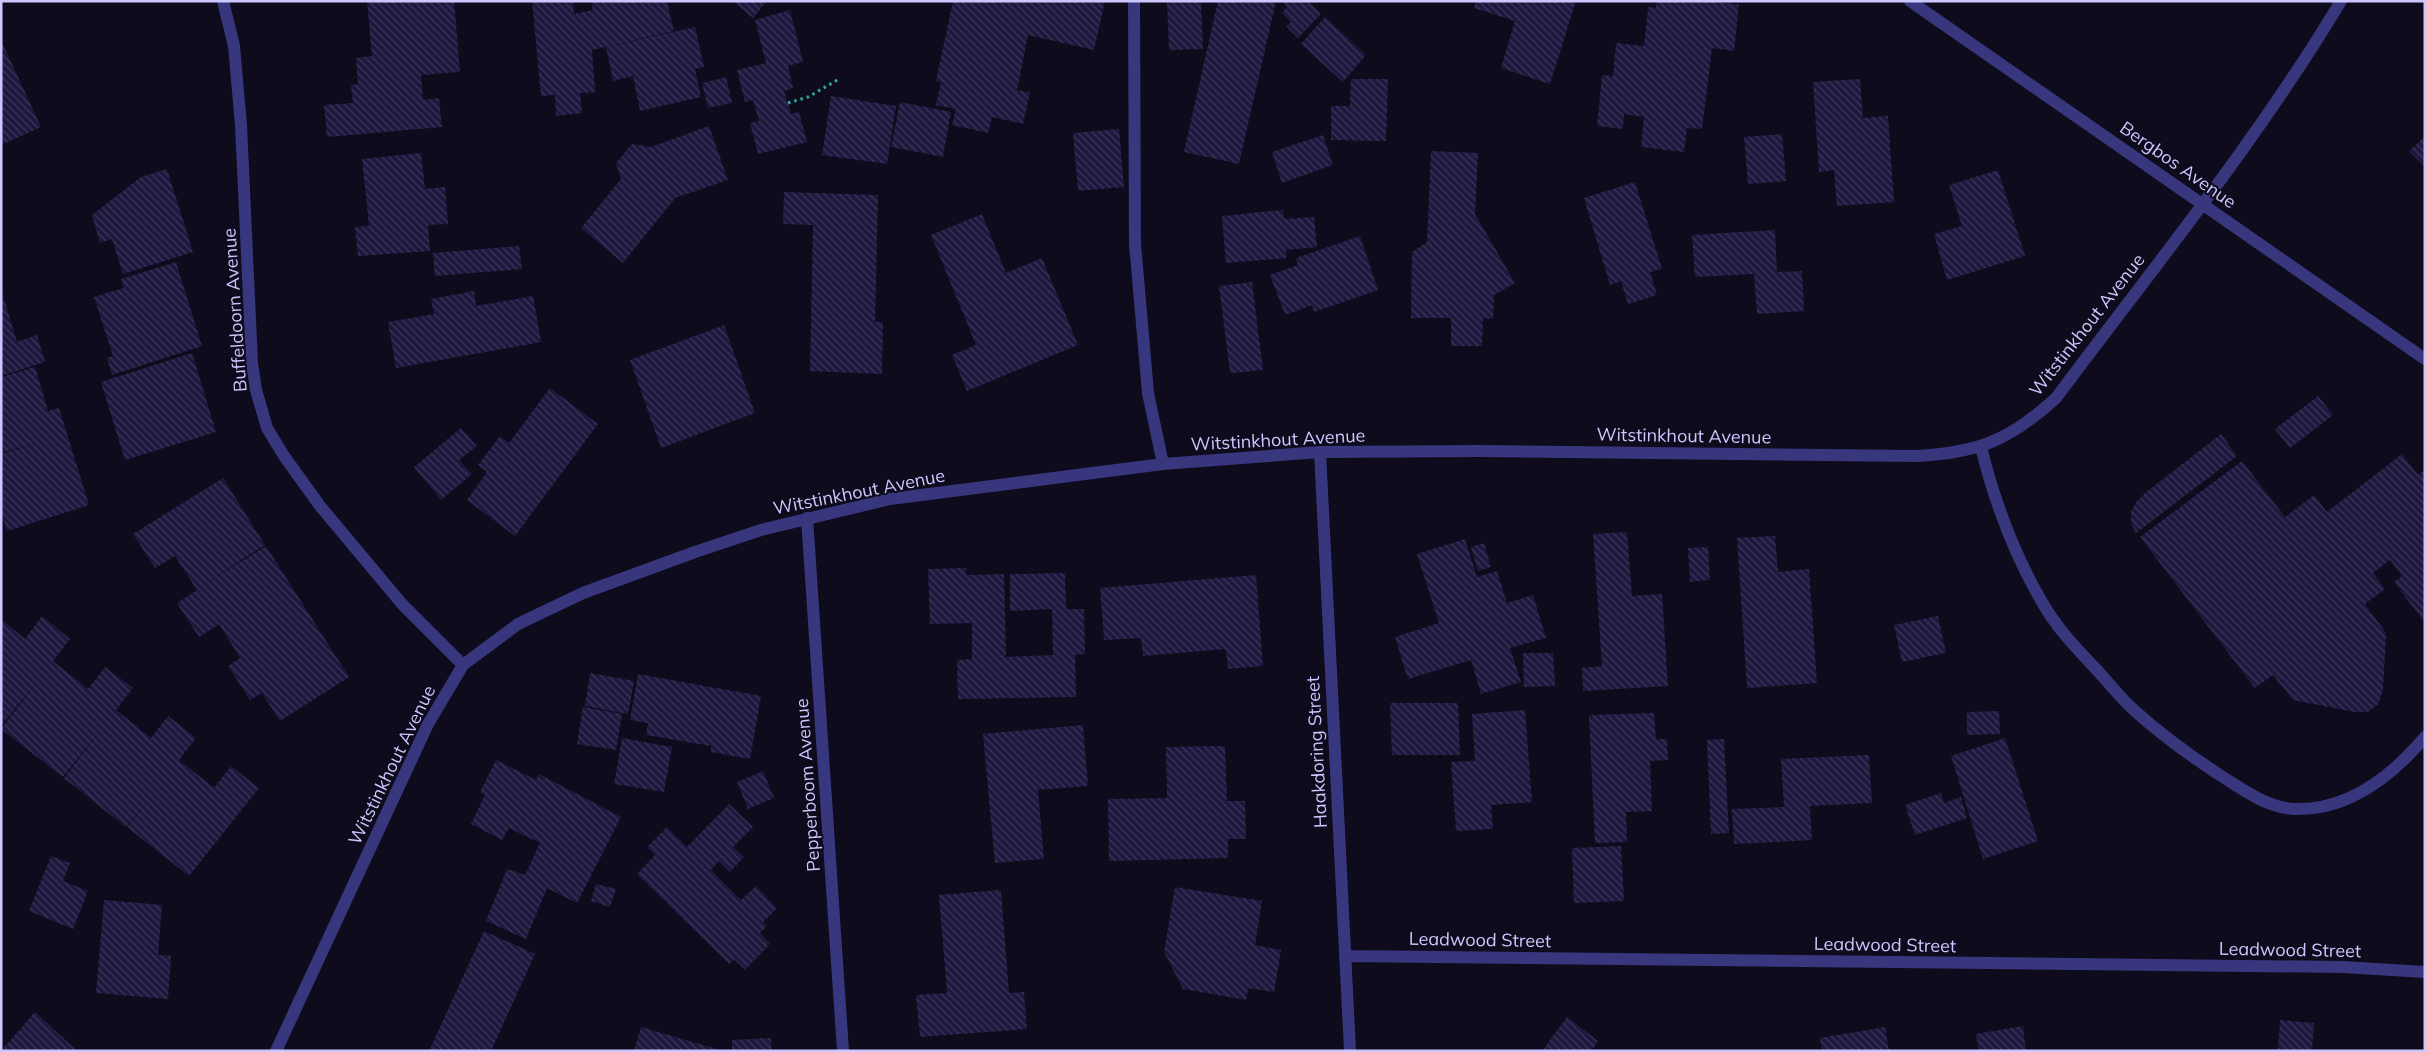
<svg xmlns="http://www.w3.org/2000/svg" width="2426" height="1052" viewBox="0 0 2426 1052" font-family="Mulish,sans-serif">
  <style>
    .building { fill: url(#building-back-hatch) }
    .lines { fill: none; stroke-linecap: round; stroke-linejoin: round }
    .path { stroke: #2caea6; stroke-width: 3; stroke-dasharray: 2.5 4; stroke-linecap: butt }
    .minor { stroke: #38367c; stroke-width: 12 }
    .labels { text-anchor: middle; stroke-width: 4; stroke-linejoin: round; paint-order: stroke }
    .street-label { font-size: 18px; fill: #cdc7ff; stroke: #0e0b1d }
  </style>
  <defs>
    <pattern id="building-back-hatch" width="6" height="6" patternUnits="userSpaceOnUse" patternTransform="scale(1.25)"><rect width="6" height="6" fill="#1f173e"/><path d="M-1 5l2 2M0 0l6 6M5-1l2 2" fill="none" stroke="#3e375b"/></pattern>
  </defs>
  <rect width="100%" height="100%" fill="#0e0b1d"/>
  <path class="building" d="M367 1H454L460 72 421 75 423 100 439 98 442 127 327 137 324 105 353 103 351 85 358 84 356 58 372 56Z
    M532 1H573L574 14 593 10 591 1H667L674 31 592 50 595 92 580 93 582 113 556 116 555 95 541 96Z
    M733 1H767L753 18Z
    M953 1H1105L1094 50 1028 35 1017 90 1030 92 1023 124 992 117 988 133 952 125 956 109 936 105 941 82 936 81Z
    M1167 1H1201L1203 49 1169 50Z
    M1218 1H1276L1239 164 1184 152Z
    M1282 1H1308L1321 14 1298 38 1286 26 1291 22 1282 13 1287 7Z
    M1476 1H1576L1550 84 1501 68 1515 21 1474 8Z
    M1656 1H1716L1739 5 1734 51 1712 48 1702 129 1687 128 1684 152 1641 147 1644 117 1624 114 1623 129 1597 126 1602 75 1613 76 1616 43 1644 46 1648 7 1656 8Z
    M790 10 803 62 788 66 793 88 784 91 791 114 799 112 807 142 758 154 750 123 759 121 753 100 745 102 737 70 766 63 755 20Z
    M1325 17 1366 55 1343 82 1301 44Z
    M695 27 704 67 695 69 701 97 640 111 633 76 613 81 606 47Z
    M1 40 41 127 1 145Z
    M726 77 732 103 708 108 702 83Z
    M1351 79H1388L1386 141 1331 140V106H1350Z
    M1860 79 1863 118 1888 116 1894 202 1837 206 1834 170 1819 172 1813 82Z
    M831 96 896 106 887 164 822 155Z
    M900 102 951 112 943 157 891 147Z
    M709 126 728 180 675 198 623 263 581 228 621 179 616 163 632 144 651 147Z
    M1119 129 1124 187 1078 191 1073 133Z
    M1782 134 1786 181 1748 184 1744 137Z
    M1323 135 1333 165 1282 183 1272 152Z
    M2425 136V167L2409 151Z
    M1431 151 1478 153 1475 214 1515 283 1494 295 1493 319 1483 318 1482 346H1451V318H1411L1412 252 1427 242Z
    M421 153 425 189 445 187 448 224 428 225 430 251 358 256 355 227 369 226 362 159Z
    M167 169 193 252 123 274 112 239 100 243 92 215 141 177Z
    M1998 170 2025 256 1947 280 1934 234 1962 226 1949 185Z
    M1635 182 1662 269 1650 272 1657 295 1628 304 1621 281 1610 285 1584 198Z
    M784 192 878 195 875 322H883L882 374 810 371 813 225 783 224Z
    M1283 210 1284 219 1314 217 1317 247 1286 250 1287 258 1226 263 1222 216Z
    M982 214 1006 273 1042 258 1078 345 967 391 952 355 976 345 931 235Z
    M1775 230 1777 272 1802 271 1804 311 1757 314 1754 274 1695 277 1692 235Z
    M1360 236 1378 290 1314 312 1312 305 1285 315 1270 275 1298 265 1296 258Z
    M519 246 522 269 435 276 433 253Z
    M176 262 202 346 112 375 107 358 113 356 94 297 124 288 121 279Z
    M1252 282 1263 370 1230 373 1219 286Z
    M474 291 476 306 533 296 541 342 396 368 388 322 434 314 431 299Z
    M2 292 17 342 37 335 45 362 1 376Z
    M724 325 755 413 661 448 630 360Z
    M192 353 216 432 125 460 101 382Z
    M35 367 48 411 59 408 89 505 7 531 1 512V454L45 441 1 453V377Z
    M550 388 598 424 515 536 467 500 487 472 478 465 500 436 509 443Z
    M2318 396 2333 415 2290 448 2275 429Z
    M461 428 477 446 459 460 472 474 441 500 414 467Z
    M2221 434 2237 456 2136 533 2131 523V512L2136 502 2145 493Z
    M2402 454 2418 475 2425 470V623L2394 582 2402 576 2390 560 2373 573 2385 589 2365 604 2386 633 2383 690 2378 704 2368 712H2355L2293 700 2273 675 2255 688 2140 537 2242 461 2285 517 2314 495 2327 512Z
    M223 478 265 545 200 587 266 546 349 677 280 721 262 693 250 700 228 666 240 658 219 624 199 637 177 603 197 590 175 556 155 568 133 534Z
    M1627 532 1632 596 1662 594 1668 686 1583 691 1582 668 1602 666 1593 534Z
    M1775 536 1778 572 1809 569 1817 683 1747 688 1737 538Z
    M1465 539 1477 577 1497 571 1507 603 1533 595 1546 638 1510 648 1521 682 1481 694 1471 660 1408 679 1395 637 1439 623 1417 554Z
    M1484 543 1491 567 1478 571 1471 547Z
    M1708 547 1710 580 1690 582 1688 548Z
    M966 568V575L1004 574 1006 657 1053 655 1052 609 1010 611V574L1065 573 1066 609H1084L1085 654 1075 655 1076 697 958 699 957 660 972 659V623L930 624 928 569Z
    M1256 575 1263 666 1228 669 1226 649 1143 656 1141 638 1104 640 1100 588Z
    M42 616 70 639 53 661 88 689 105 667 133 688 116 710 151 738 168 716 196 738 179 760 214 788 231 766 259 788 189 876 127 827 149 800 126 827 64 778 103 727 63 777 1 729 37 682 1 726V619L25 639Z
    M1938 616 1946 653 1902 662 1894 625Z
    M1523 653H1553L1555 686 1524 687Z
    M590 673 634 681 628 714 585 706Z
    M638 674 761 696 750 759 711 752V746L646 735 648 723 630 720Z
    M1390 703H1458L1460 755H1392Z
    M583 707 622 714 616 750 577 744Z
    M1525 710 1532 802 1491 805 1493 829 1456 831 1451 762 1475 761 1472 714Z
    M1999 711 2000 734 1967 735V712Z
    M1654 713 1656 739H1667L1668 760 1650 761 1652 811 1626 812 1627 842 1595 843 1589 715Z
    M1083 725 1088 786 1038 790 1044 859 995 863 983 734Z
    M622 738 672 747 664 792 614 784Z
    M2005 738 2038 841 1983 859 1951 756Z
    M1724 739 1729 833 1711 834 1707 740Z
    M1225 746 1227 801H1245L1246 839H1228V858L1109 861 1108 799 1167 798 1166 747Z
    M1869 755 1872 803 1810 806 1812 840 1734 844 1732 809 1784 807 1781 759Z
    M496 760 536 780 539 774 621 817 577 903 547 888 526 939 486 921 507 869 525 875 540 843 509 828 502 840 471 824 485 795 480 792Z
    M763 771 774 798 748 809 737 782Z
    M1941 793 1944 803 1961 797 1967 818 1915 835 1905 805Z
    M729 804 753 827 733 847 744 857 730 872 719 861 711 870 741 900 756 886 777 908 763 922 767 926 760 933 770 944 745 970 734 959 729 964 637 874 655 855 647 847 667 827 687 847Z
    M1621 846 1624 901 1574 903 1572 848Z
    M51 856 70 863 63 881 88 891 73 929 29 911Z
    M596 884 616 889 610 907 591 901Z
    M1175 887 1262 901 1255 945 1281 950 1274 992 1248 988 1246 1000 1183 989 1164 952Z
    M1001 890 1009 993 1024 992 1027 1029 920 1037 916 995 947 993 939 895Z
    M104 900 162 905 158 955 171 956 168 999 96 993Z
    M484 931 535 954 491 1051H429Z
    M35 1012 77 1051H1Z
    M1567 1017 1598 1041 1591 1051H1542Z
    M2280 1020 2314 1023 2312 1051H2278Z
    M2023 1026 2026 1051H1979L1976 1034Z
    M641 1027 720 1050V1051H634Z
    M1885 1027 1889 1051H1822L1820 1038Z
    M771 1038 772 1051H732V1040Z"/>
  <g class="lines">
    <path class="path" d="M788 103 808 97 839 79"/>
    <path class="minor" d="M223 1 234 46 241 125 252 363 256 390 267 428 284 456 320 506 402 604 463 665
      M1134 1 1135 244 1148 393 1163 464
      M1910 1 2425 359
      M1981 447C1994 500 2014 554 2042 602 2056 627 2076 648 2096 669 2109 683 2121 699 2135 711 2164 737 2196 760 2229 781 2250 794 2268 807 2294 809 2348 811 2392 776 2425 737
      M1320 452 1350 1051
      M807 518 843 1051
      M1345 956 2343 967 2425 972
      M276 1051 428 724 463 665 518 624 583 593 695 552 761 530 890 499 1163 464 1320 452 1480 451 1916 456C1978 453 2010 440 2056 398 2153 268 2257 141 2341 1"/>
  </g>
  <g class="labels">
    <g class="street-label">
      <text transform="translate(2178 165) rotate(35)" y="6">Bergbos Avenue</text>
      <text transform="translate(235 310) rotate(-94)" y="6">Buffeldoorn Avenue</text>
      <text transform="translate(2087 325) rotate(-52)" y="6">Witstinkhout Avenue</text>
      <text transform="translate(1684 436) rotate(1)" y="6">Witstinkhout Avenue</text>
      <text transform="translate(1278 440) rotate(-3)" y="6">Witstinkhout Avenue</text>
      <text transform="translate(859 492) rotate(-11)" y="6">Witstinkhout Avenue</text>
      <text transform="translate(1317 752) rotate(-93)" y="6">Haakdoring Street</text>
      <text transform="translate(392 765) rotate(-64)" y="6">Witstinkhout Avenue</text>
      <text transform="translate(808 785) rotate(-94)" y="6">Pepperboom Avenue</text>
      <text transform="translate(1480 940) rotate(1)" y="6">Leadwood Street</text>
      <text transform="translate(1885 945) rotate(1)" y="6">Leadwood Street</text>
      <text transform="translate(2290 950) rotate(1)" y="6">Leadwood Street</text>
    </g>
  </g>
  <rect width="2426" height="1052" fill="none" stroke="#cdc7ff" stroke-width="5"/>
</svg>
